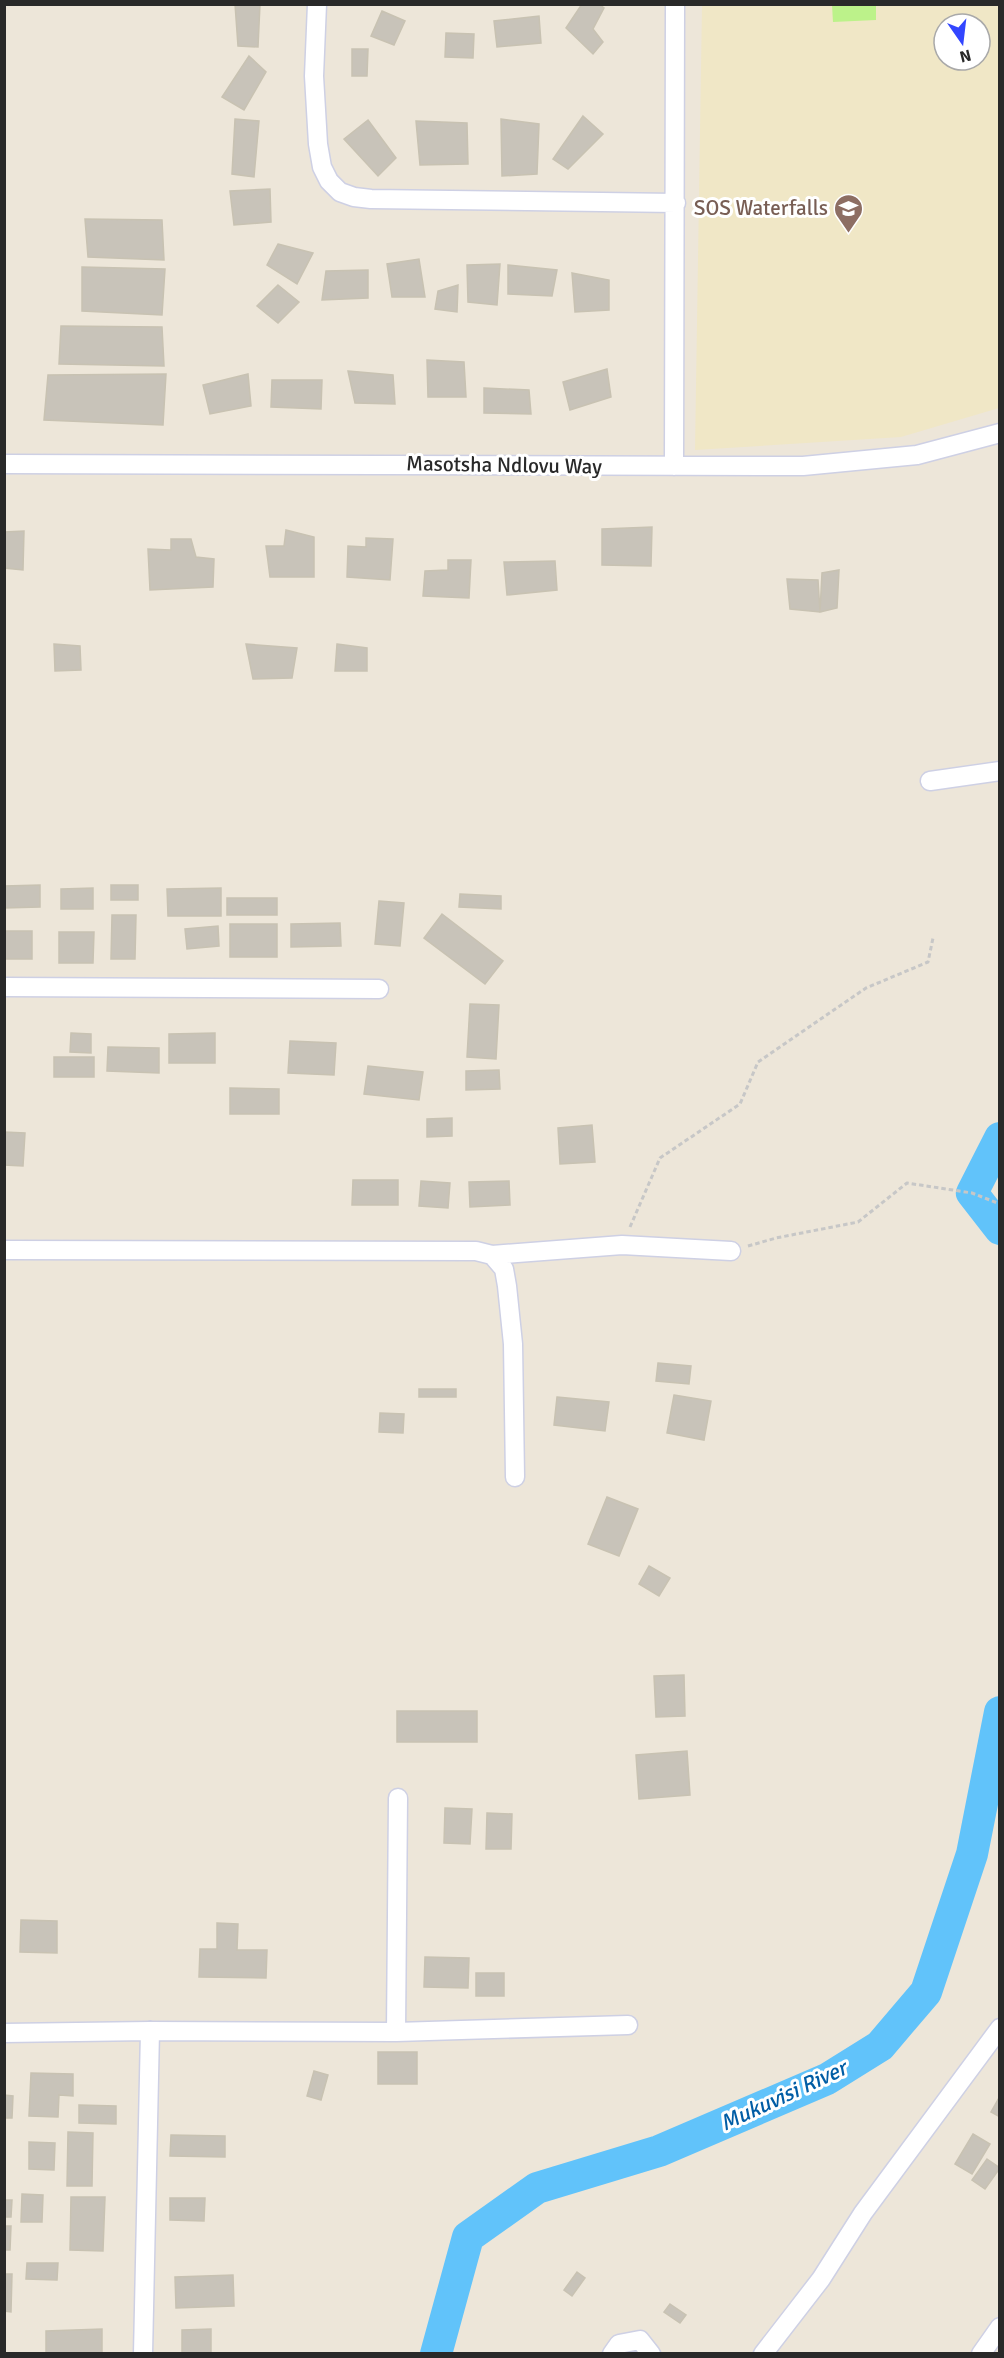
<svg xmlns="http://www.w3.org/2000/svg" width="1004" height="2358" viewBox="0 0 1004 2358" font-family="Signika,sans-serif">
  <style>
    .education { fill: #f0e7c6; fill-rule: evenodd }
    .pitch { fill: #bcf28a }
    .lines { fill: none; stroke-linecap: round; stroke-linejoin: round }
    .river { stroke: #61c3fa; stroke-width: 32 }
    .building { fill: #c8c3b9; stroke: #c8c2b2; stroke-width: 1.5 }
    .minor-casing { stroke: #ced0e4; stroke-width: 21 }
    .path { stroke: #c7c7c7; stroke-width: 3; stroke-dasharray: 4.5 3; stroke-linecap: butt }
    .minor { stroke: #fff; stroke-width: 18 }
    .labels { text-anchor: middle; stroke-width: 6; stroke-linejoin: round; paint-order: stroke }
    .education-label { font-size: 21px; fill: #785e54; stroke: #fff; text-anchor: end }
    .street-label { font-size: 21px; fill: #292929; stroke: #fff }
    .water-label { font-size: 22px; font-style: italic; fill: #015da5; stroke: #fff }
  </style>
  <rect width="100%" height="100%" fill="#ede6d9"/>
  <path class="education" d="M702 5H999V408L901 437 695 450ZM944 24H980V60H944Z"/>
  <path class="pitch" d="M832 5H876V20L833 22Z"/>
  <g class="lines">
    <path class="river" d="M1000 1138 972 1193 1000 1229
      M436 2354 468 2237 537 2188 659 2151 827 2079 880 2046 926 1992 972 1854 1000 1712"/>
  </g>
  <path class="building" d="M235 4H260L258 47 238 46Z
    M582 4H599L604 8 593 29 603 42 593 54 566 28Z
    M382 11 405 21 394 45 371 36Z
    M539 16 541 43 497 47 494 21Z
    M446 33 474 34 473 58 445 57Z
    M352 49H368L367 76H352Z
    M249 56 266 72 244 110 222 97Z
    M583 116 603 134 568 169 553 159Z
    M235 119 259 121 254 177 232 174Z
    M501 119 539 124 537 174 502 176Z
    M368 120 396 158 378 176 344 139Z
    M416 121 467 123 468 164 420 165Z
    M270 189 271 222 234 225 230 191Z
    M85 219 162 220 164 260 88 257Z
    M278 244 313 253 297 284 267 265Z
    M419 259 425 297H392L387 264Z
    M500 264 497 305 468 302 467 265Z
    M508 265 557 270 552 296 508 294Z
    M82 267 165 269 162 315 82 311Z
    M368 270V298L322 300 326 271Z
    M572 273 609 280V310L575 312Z
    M278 285 299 302 278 323 257 306Z
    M458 285 457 312 435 309 438 291Z
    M61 326 162 327 164 366 59 364Z
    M427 360 464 362 466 397H428Z
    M607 369 611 397 570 410 563 382Z
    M348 371 393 375 395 404 355 403Z
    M166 374 163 425 44 420 48 375Z
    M248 374 251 406 210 414 203 385Z
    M272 380H322L321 409 271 407Z
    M484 388 529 390 531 414 484 413Z
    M652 527 651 566 602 565V529Z
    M286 530 314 537V577H270L266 546H284Z
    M24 531 23 570 4 568V532Z
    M366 538 393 539 390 580 347 577 348 546 366 547Z
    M171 539H191L196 557 214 559 213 587 150 590 148 549 171 550Z
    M448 560H471L469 598 423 596 425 571 448 570Z
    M555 561 557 590 507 595 504 562Z
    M839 570 837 608 820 612 822 573Z
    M787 579 818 580 820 612 790 609Z
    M54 644 80 646 81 670 55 671Z
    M246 644 297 648 292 678 253 679Z
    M337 644 367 648V671H335Z
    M40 885V907L4 908V886Z
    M111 885H138V900H111Z
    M93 888V909H61V889Z
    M221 888V916H168L167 889Z
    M460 894 501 896V909L459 907Z
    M227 898H277V915H227Z
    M379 901 404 903 400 946 375 944Z
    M442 914 503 961 485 984 424 938Z
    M112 915H136L135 959H111Z
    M340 923 341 946 291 947V924Z
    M230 924H277V957H230Z
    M218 926 219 946 187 949 185 929Z
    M4 931H32V959H4Z
    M59 932H94L93 963H59Z
    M470 1004 499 1005 496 1059 467 1057Z
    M71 1033 91 1034V1053L70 1052Z
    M215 1033V1063H169V1034Z
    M290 1041 336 1043 334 1075 288 1073Z
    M108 1047 159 1048V1073L107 1071Z
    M54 1057H94V1077H54Z
    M368 1066 423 1072 419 1100 364 1094Z
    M499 1070 500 1089 466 1090V1071Z
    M230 1088 279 1089V1114H230Z
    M452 1118V1136L427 1137V1119Z
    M592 1125 595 1162 560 1164 558 1128Z
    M4 1132 25 1133 23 1166 4 1165Z
    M353 1180H398V1205H352Z
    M421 1181 450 1183 448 1208 419 1206Z
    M509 1181 510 1205 470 1207 469 1182Z
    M658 1363 691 1366 689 1384 656 1381Z
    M419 1389H456V1397H419Z
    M674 1395 711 1401 704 1440 667 1433Z
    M557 1397 609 1402 605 1431 554 1425Z
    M380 1413 404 1414 403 1433 379 1432Z
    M607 1497 638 1509 619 1556 588 1544Z
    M649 1566 670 1578 659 1596 639 1584Z
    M684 1675 685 1716 656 1717 654 1676Z
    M397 1711H477V1742H397Z
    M687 1751 690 1795 639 1799 636 1755Z
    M445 1808 472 1809 470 1844 444 1843Z
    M487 1813 512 1814 511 1849H486Z
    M21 1920 57 1921V1953L20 1952Z
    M217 1923 238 1924 237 1950H267L266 1978 199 1977 200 1949H217Z
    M425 1957 469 1958 468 1988 424 1987Z
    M476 1973H504V1996H476Z
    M378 2052H417V2084H378Z
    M314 2071 328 2075 321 2100 307 2096Z
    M31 2073 73 2074V2096L59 2095 58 2117 29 2116Z
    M4 2095 13 2096 12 2118H4Z
    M1000 2096V2117L991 2112Z
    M79 2105 116 2106V2124L79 2123Z
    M68 2132 93 2133 92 2186H67Z
    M973 2134 990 2144 972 2174 955 2164Z
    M171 2135 225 2136V2157L170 2156Z
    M29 2142 55 2143 54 2170 29 2169Z
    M987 2159 1000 2168 985 2189 972 2180Z
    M22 2194 43 2195 42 2222H21Z
    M71 2197H105L103 2251 70 2250Z
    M170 2198H205L204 2221 170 2220Z
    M4 2200H12L11 2217H4Z
    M4 2226H11L10 2250H4Z
    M27 2263H58L57 2280 26 2279Z
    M577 2272 585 2278 572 2296 564 2290Z
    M4 2274H12L11 2312 4 2311Z
    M233 2275 234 2306 176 2308 175 2277Z
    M670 2304 686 2315 680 2323 664 2312Z
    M102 2329V2354H46V2331Z
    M211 2329V2354H182V2330Z"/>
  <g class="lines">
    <defs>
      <path id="minor" d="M317 4 314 76 318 144 322 167 329 181 340 192 354 197 371 199 676 203
        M4 464 803 466 917 455 1000 433
        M674 466 675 4
        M930 781 1000 771
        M4 987 379 989
        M4 1250 476 1251 492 1255 504 1269 507 1286 513 1344 515 1477
        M492 1255 622 1245 731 1251
        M396 2032 398 1798
        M4 2033 150 2031 396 2032 628 2025
        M143 2354 150 2031
        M612 2354 619 2344 640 2340 651 2354
        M763 2354 821 2279 863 2213 1000 2028
        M981 2354 1000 2327"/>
    </defs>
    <use href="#minor" class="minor-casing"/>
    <path class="path" d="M630 1227 660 1158 740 1104 758 1062 866 988 928 962 933 938
      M748 1246 776 1238 858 1222 907 1183 972 1193 1000 1204"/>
    <use href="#minor" class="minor"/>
  </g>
  <defs>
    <symbol id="school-pin" viewBox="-11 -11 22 30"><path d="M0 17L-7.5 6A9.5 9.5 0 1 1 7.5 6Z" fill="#8d6e63" stroke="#fff"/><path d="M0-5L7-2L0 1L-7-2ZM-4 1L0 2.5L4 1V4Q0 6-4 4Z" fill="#fff"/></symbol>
  </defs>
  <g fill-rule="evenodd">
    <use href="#school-pin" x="832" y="192" width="33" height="45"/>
  </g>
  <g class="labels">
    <g class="education-label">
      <text x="828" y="215">SOS Waterfalls</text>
    </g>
    <g class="street-label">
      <text transform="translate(504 465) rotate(1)" y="7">Masotsha Ndlovu Way</text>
    </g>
    <g class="water-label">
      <text transform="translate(783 2095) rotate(-25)" y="8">Mukuvisi River</text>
    </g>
  </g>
  <rect width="1004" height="2358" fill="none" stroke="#292929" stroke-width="12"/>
  <g transform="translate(962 42) rotate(166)"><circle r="28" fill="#ffffff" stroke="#a9a9a9" stroke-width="1.5"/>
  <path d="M0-4.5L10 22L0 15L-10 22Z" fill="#3346ff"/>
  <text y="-9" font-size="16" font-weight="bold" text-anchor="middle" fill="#292929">N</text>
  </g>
</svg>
